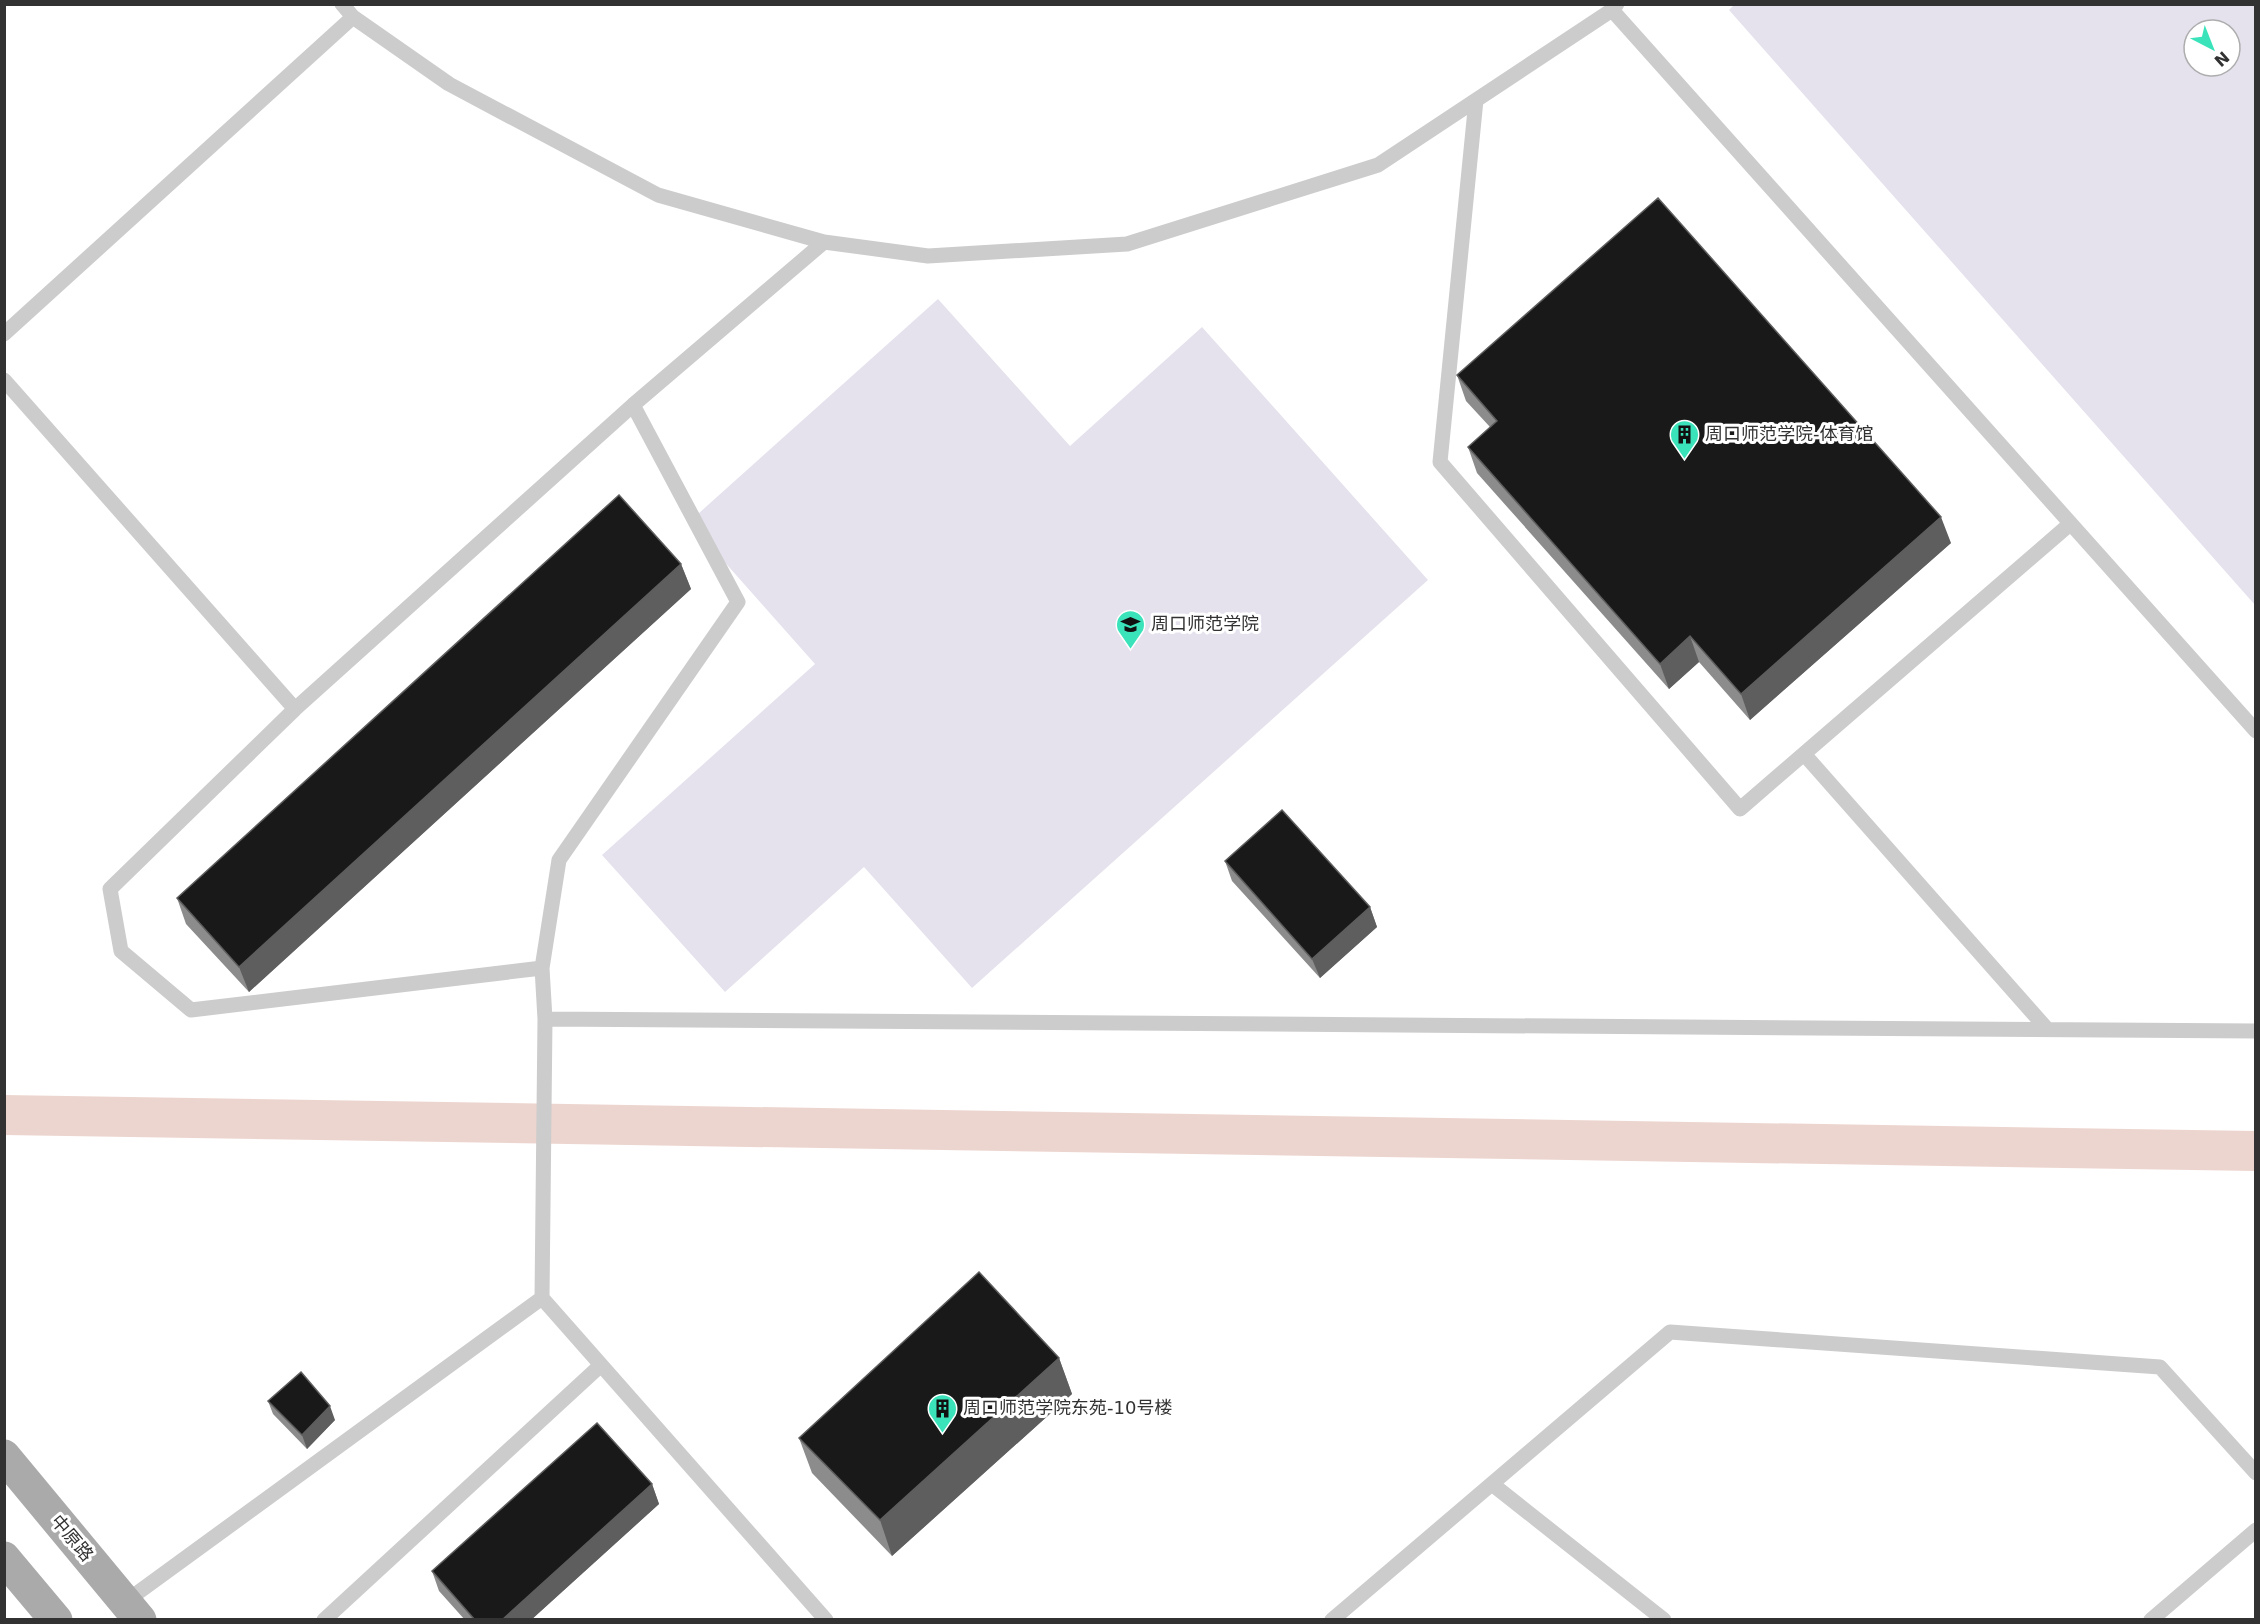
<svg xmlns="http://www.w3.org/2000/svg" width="2260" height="1624" viewBox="0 0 2260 1624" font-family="'DejaVu Sans','Noto Sans SC',sans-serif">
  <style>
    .green { fill: #e5e2ee; fill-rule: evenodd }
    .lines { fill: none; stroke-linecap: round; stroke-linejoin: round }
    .canal { stroke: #edd5cf; stroke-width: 40 }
    .service { stroke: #ccc; stroke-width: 15 }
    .primary { stroke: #aaa; stroke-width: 33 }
    .wall { fill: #8c8c8c }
    .shaded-wall { fill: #5e5e5e }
    .building { fill: #191919; stroke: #5e5e5e; stroke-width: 1.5 }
    .labels { text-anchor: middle; stroke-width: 6; stroke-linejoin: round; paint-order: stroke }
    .poi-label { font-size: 18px; fill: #323232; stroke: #fff; text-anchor: start }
    .street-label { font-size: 18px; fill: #323232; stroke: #fff }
  </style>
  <rect width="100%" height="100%" fill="#fff"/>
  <path class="green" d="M1734 5H2255V605L1729 10ZM2194 30H2230V66H2194Z
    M938 299 1070 446 1202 327 1428 580 972 988 864 867 725 992 602 855 815 664 689 522Z"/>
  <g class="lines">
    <path class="canal" d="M4 1115 2256 1151"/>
    <path class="service" d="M342 4 353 17 449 84 658 195 824 242 928 256 1127 244 1378 165 1612 10 1617 4
      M1612 10 2256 731
      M1476 100 1440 462 1740 809 2070 524
      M824 242 633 405 295 709 110 889 121 951 191 1010 542 968 545 1019 542 1298 826 1620
      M4 334 353 17
      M4 380 295 709
      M1804 754 2047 1029
      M542 968 559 860 738 602 633 405
      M545 1019 2256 1031
      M1492 1484 1664 1620
      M125 1602 542 1298
      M324 1620 601 1365
      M1332 1620 1670 1332 2160 1367 2256 1473
      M2151 1620 2256 1530"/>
    <path class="primary" d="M4 1456 140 1620
      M4 1558 56 1620"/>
  </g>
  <path class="wall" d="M1457 375 1951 543 1750 720 1699 662 1669 689 1477 473 1468 447 1490 427 1466 401Z
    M681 564 691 589 249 992 186 924 177 898Z
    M1225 861 1370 907 1377 927 1320 978 1232 881Z
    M1059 1358 1072 1394 892 1556 812 1473 799 1438Z
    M268 1401 335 1420 307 1449 273 1414Z
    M652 1484 659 1504 531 1620H465L439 1591 432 1571Z"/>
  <path class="shaded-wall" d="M1941 517 1951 543 1750 720 1741 694Z
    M681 564 691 589 249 992 239 967Z
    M1690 636 1699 662 1669 689 1660 664Z
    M1370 907 1377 927 1320 978 1312 959Z
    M1059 1358 1072 1394 892 1556 880 1520Z
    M330 1406 335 1420 307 1449 302 1435Z
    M652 1484 659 1504 531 1620H502Z"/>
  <path class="building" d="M1658 198 1941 517 1741 694 1690 636 1660 664 1468 447 1497 421 1457 375Z
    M619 495 681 564 239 967 177 898Z
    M1282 810 1370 907 1312 959 1225 861Z
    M979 1272 1059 1358 880 1520 799 1438Z
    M301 1372 330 1406 302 1435 268 1401Z
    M597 1423 652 1484 502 1620H475L432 1571Z"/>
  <defs>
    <symbol id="building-pin" viewBox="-11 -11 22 30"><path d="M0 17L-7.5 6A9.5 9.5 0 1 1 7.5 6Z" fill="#3be3ba" stroke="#fff"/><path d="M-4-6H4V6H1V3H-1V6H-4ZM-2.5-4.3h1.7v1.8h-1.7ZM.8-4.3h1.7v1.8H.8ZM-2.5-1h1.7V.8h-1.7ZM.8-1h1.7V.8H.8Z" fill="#111"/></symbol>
    <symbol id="university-pin" viewBox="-11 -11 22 30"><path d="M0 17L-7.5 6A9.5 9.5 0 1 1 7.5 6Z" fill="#3be3ba" stroke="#fff"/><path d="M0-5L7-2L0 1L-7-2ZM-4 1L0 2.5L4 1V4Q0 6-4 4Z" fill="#111"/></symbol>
  </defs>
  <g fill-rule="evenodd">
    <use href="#building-pin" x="1668" y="418" width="33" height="45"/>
    <use href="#university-pin" x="1114" y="608" width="33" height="45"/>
    <use href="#building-pin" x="926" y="1392" width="33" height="45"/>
  </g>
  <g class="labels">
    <g class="poi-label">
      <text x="1705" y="440">周口师范学院-体育馆</text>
      <text x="1151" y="630">周口师范学院</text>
      <text x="963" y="1414">周口师范学院东苑-10号楼</text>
    </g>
    <g class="street-label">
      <text transform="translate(72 1538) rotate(50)" y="6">中原路</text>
    </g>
  </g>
  <rect width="2260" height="1624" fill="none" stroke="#323232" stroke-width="12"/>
  <g transform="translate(2212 48) rotate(138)"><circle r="28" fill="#ffffff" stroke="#adadad" stroke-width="1.5"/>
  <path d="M0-4.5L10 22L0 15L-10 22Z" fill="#3be3ba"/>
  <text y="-9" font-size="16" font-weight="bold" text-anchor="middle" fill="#323232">N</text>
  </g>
</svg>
